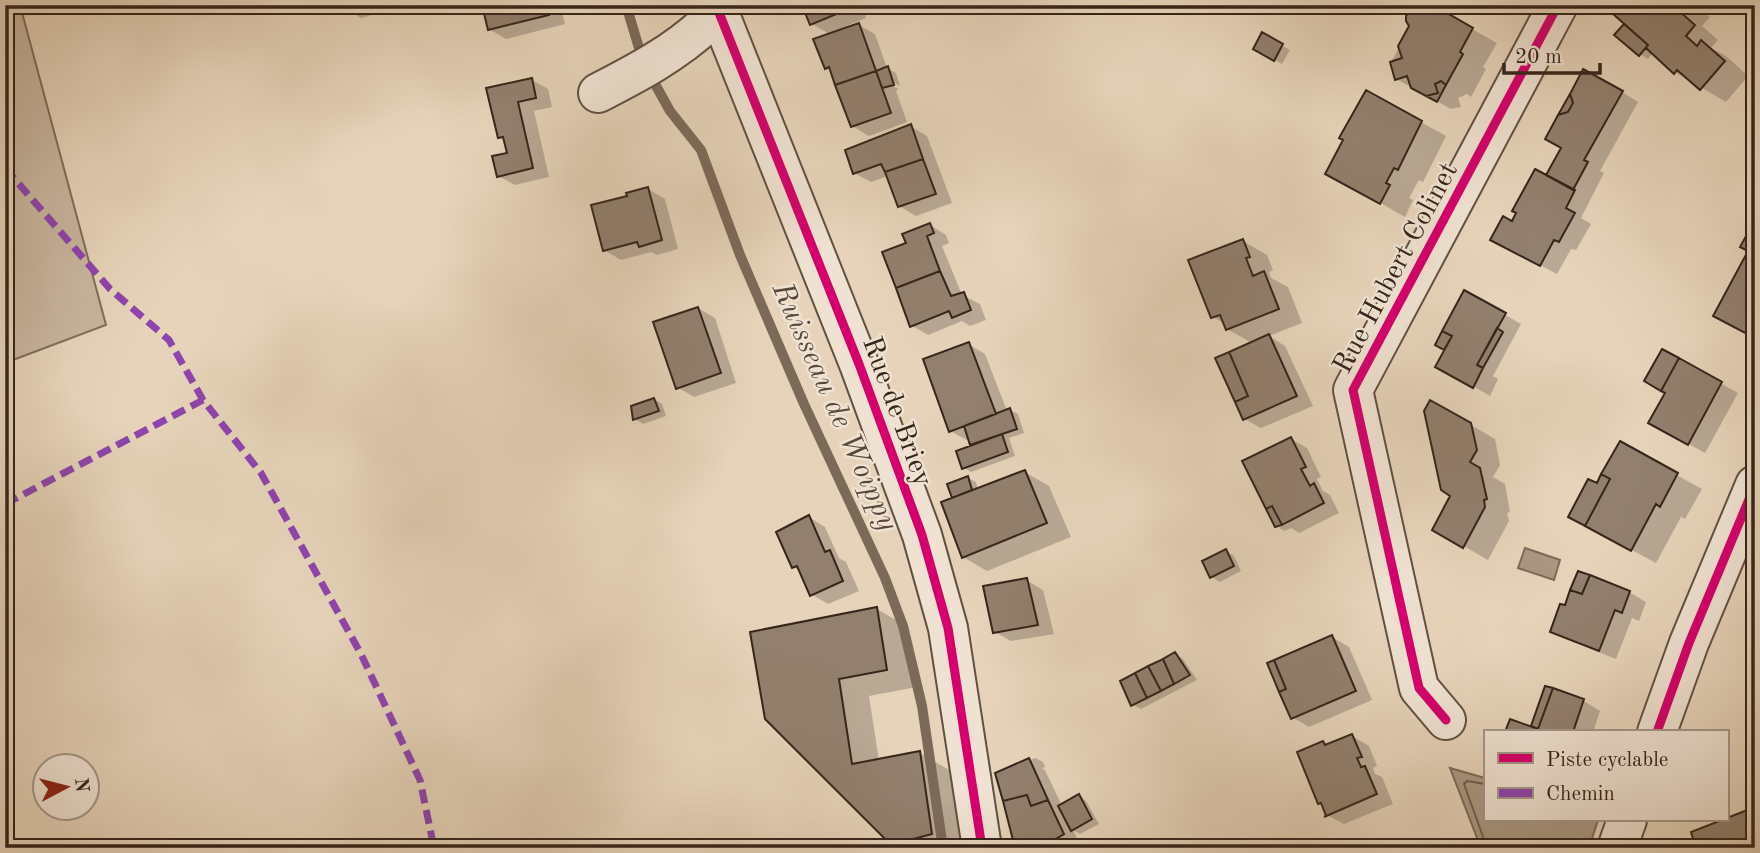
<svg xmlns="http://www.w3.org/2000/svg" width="1760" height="853" viewBox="0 0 1760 853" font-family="'Old Standard TT',serif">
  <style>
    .green { fill: #c8b59e; stroke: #7f6d5c; stroke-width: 2 }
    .water { fill: #aa9883; stroke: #7c6a59; stroke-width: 2 }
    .shadow { fill: #0003 }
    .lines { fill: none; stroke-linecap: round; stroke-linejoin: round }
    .shore { stroke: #705e4f; stroke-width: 2 }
    .stream { stroke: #7c6a59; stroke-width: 10 }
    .building { fill: #927f6d; stroke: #36251b; stroke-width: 2 }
    .minor-casing { stroke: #625042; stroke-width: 42 }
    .minor { stroke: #efe2d2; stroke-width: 38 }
    .quiet { stroke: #8e44ad; stroke-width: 7; stroke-dasharray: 14 7; stroke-linecap: butt }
    .cycleway-casing { stroke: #efe2d2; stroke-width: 13 }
    .cycleway { stroke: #d6006c; stroke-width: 9 }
    .labels { text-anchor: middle; stroke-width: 5; stroke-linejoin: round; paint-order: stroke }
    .street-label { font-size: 28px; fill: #36251b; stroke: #efe2d2 }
    .water-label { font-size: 30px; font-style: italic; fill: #59483a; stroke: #efe2d2 }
  </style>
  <rect width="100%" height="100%" fill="#e6d3b9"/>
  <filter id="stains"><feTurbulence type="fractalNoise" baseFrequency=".00286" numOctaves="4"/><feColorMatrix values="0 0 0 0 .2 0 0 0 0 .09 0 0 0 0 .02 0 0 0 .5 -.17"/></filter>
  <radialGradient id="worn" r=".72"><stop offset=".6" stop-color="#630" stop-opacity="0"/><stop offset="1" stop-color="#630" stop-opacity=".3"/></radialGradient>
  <path class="green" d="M5 5H20L106 325 5 363Z"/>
  <path class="water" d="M1525 548 1560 560 1554 580 1518 568Z
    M1450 768 1485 778V820H1598L1589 848H1481Z"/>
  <path class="shadow" d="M351 5H385L386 11 361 18 353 13Z
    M483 5H560L565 24 506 39 489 29Z
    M804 5H861L866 18 846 26 848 29 859 25 875 34 887 68 896 73 900 86 894 83V87L899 89 896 91 907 122 869 136 852 126 832 71 826 67 831 35 812 24Z
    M1429 5 1497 43 1483 67 1486 69 1471 97 1467 94 1458 98 1461 107 1451 109 1396 79 1391 62 1418 14Z
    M1620 5H1696L1710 17 1702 26 1718 40 1711 48 1726 56 1748 76 1726 102 1675 72 1653 53 1648 59 1640 54 1624 26 1631 30Z
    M1263 35 1290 50 1282 64 1255 49Z
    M532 80 548 89 552 107 534 111 549 177 515 185 498 176 509 154 506 141 499 137 488 90Z
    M1367 92 1446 136 1423 182 1419 180 1409 198 1413 200 1405 217 1328 173Z
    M1622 92 1638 102 1600 171 1604 173 1581 218 1591 224 1576 250 1571 249 1557 274 1509 249 1513 223 1547 177Z
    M910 126 927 136 952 203 916 216 899 206 888 176 871 182 854 173Z
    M648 189 665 199 678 249 657 255 651 252 621 260 604 250 629 197Z
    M930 225 946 235 949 243 942 246 962 295 980 304 986 320 970 326 962 321 928 335 911 325 908 244Z
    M1243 241 1267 255 1273 270 1269 272 1271 278 1288 287 1302 323 1269 336 1285 346 1313 406 1261 428 1245 419 1252 343 1227 329 1226 324 1213 317Z
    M1465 292 1521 324 1493 376 1498 379 1490 396 1438 366 1446 350 1437 344Z
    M698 308 715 318 736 383 694 397 677 387Z
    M968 344 985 354 1007 411 1010 410 1018 414 1024 433 1009 438 1015 456 971 472 963 467 973 446 970 439 967 440 950 431Z
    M1662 351 1738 393 1705 453 1667 432V392Z
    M654 399 662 404 666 416 643 424 635 419Z
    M1431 402 1495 439 1500 465 1493 477 1505 484 1510 512 1507 513 1509 521 1488 560 1434 529 1453 495Z
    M1291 439 1307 448 1321 477 1317 479 1323 491 1330 495 1339 513 1299 533 1291 528 1285 531 1279 528 1290 522 1289 519 1279 524V527L1277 526Z
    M1620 444 1702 489 1685 519 1681 517 1656 563 1611 539 1597 485Z
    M1025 472 1049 486 1071 537 987 571 963 557 954 499 968 478 976 482 978 490Z
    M809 517 825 527 839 558 846 562 859 591 828 604 811 594 802 572 793 567Z
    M1226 551 1234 556 1241 571 1220 582 1212 577Z
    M1026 580 1043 590 1054 634 1011 641 995 632Z
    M1629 592 1646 602 1639 621 1632 618 1616 659 1568 640 1552 631Z
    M877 609 908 627 917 687 869 696 879 761 920 753 951 771 962 848H900L892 843 766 718Z
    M1332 637 1349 647 1372 700 1309 727 1292 717Z
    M1175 654 1183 659 1197 680 1141 709 1133 705Z
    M1546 688 1584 701 1600 711 1593 732H1507L1511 721 1539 731Z
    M1352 736 1369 746 1377 766 1373 768 1375 774 1382 777 1393 804 1344 824 1327 815 1322 743 1328 746Z
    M1035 758 1043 762 1045 767 1042 768 1045 770 1062 806 1079 796 1086 801 1099 824 1080 834 1073 830 1080 844 1075 848H1017L997 774Z"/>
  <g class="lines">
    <path class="shore" d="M1485 784 1467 781 1464 784 1487 848"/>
    <path class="stream" d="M626 5 642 58
      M650 75 670 111 701 150 740 255 804 404 885 578 903 626 922 706 943 848"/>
  </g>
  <path class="building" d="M349 5H379V7L351 14Z
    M482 5H547L549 15 488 30Z
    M802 5H849L851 8 810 25Z
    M1421 5H1433L1473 28 1460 52 1463 54 1446 85 1441 81 1435 84 1438 93 1426 96 1411 88 1407 76 1395 80 1390 62 1402 58 1398 46 1409 26 1406 21V16L1409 12 1416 13Z
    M1618 5H1684L1679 11 1695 25 1686 36 1697 46 1701 40 1725 61 1700 90 1677 70 1674 74 1646 48 1648 45 1612 13Z
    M859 23 876 71 835 85 829 67 825 69 813 39Z
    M1624 24 1648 45 1639 56 1614 35Z
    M1262 32 1283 44 1274 61 1253 49Z
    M888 66 894 85 882 88 876 71Z
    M1583 69 1623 91 1584 160 1588 162 1573 190 1546 175 1561 148 1545 139 1558 115 1568 112 1573 103 1570 94Z
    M876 71 891 113 851 127 835 85Z
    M532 78 536 98 518 102 533 168 497 177 492 156 507 153 503 137 498 138 486 88Z
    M1441 81 1446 85 1437 102 1426 96 1438 93 1435 84Z
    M1366 90 1422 121 1398 170 1394 168 1386 183 1390 185 1380 204 1325 174 1343 140 1339 138Z
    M1570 94 1573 103 1568 112 1558 115Z
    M911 124 923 159 885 172 881 164 853 174 845 150Z
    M923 159 936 194 898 207 885 172Z
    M1535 169 1575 190 1566 208 1575 213 1559 242 1554 240 1540 266 1490 240 1503 216 1512 221 1516 213 1512 211Z
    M648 187 662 240 639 247 637 242 603 251 591 205 627 196 626 193Z
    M930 223 934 233 927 236 940 271 896 288 882 252 906 243 902 234Z
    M1750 229 1755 231V334L1749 335 1713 316 1748 251 1740 247Z
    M1243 239 1250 257 1246 258 1253 276 1264 271 1279 309 1226 330 1220 315 1211 318 1188 260Z
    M940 271 951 296 964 292 971 310 952 318 949 311 910 327 896 288Z
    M1464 290 1506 313 1477 365 1483 368 1473 388 1435 367 1452 336 1442 331Z
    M698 307 721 373 676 389 653 322Z
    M1497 328 1503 332 1483 368 1477 365Z
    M1442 331 1452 336 1444 350 1435 345Z
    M1269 334 1297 396 1243 420 1235 402 1248 396 1229 352Z
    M969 342 996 414 949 432 923 359Z
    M1662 349 1679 358 1661 391 1644 381Z
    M1229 352 1248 396 1235 402 1215 358Z
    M1679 358 1722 382 1688 445 1648 423 1665 393 1661 391Z
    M654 398 659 411 633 420 631 406Z
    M1430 400 1471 423 1477 450 1470 462 1480 468 1487 499 1484 500 1485 507 1463 548 1432 530 1450 496 1441 490 1424 411Z
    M1010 408 1017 429 970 445 964 426Z
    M1002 434 1008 452 962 469 956 451Z
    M1291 437 1306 467 1301 469 1310 486 1314 483 1324 503 1282 525 1272 506 1266 509 1242 461Z
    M1620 441 1678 473 1660 507 1656 504 1631 551 1585 526 1610 479 1601 474Z
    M1025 470 1047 523 962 558 941 502Z
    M1601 474 1610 479 1585 526 1568 517 1588 479 1597 483Z
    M968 476 972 490 952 498 947 484Z
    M1272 506 1282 525 1275 527 1266 509Z
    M809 515 825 552 830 550 843 581 810 596 797 566 792 568 776 532Z
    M1226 549 1234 566 1210 578 1202 561Z
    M1578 571 1590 575 1582 594 1570 590Z
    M1590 575 1630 591 1622 613 1615 610 1599 651 1550 632 1560 604 1565 605 1570 590 1582 594Z
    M1027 578 1038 625 993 633 983 586Z
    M877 607 887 670 839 679 852 764 920 751 932 834 891 845 765 719 750 632Z
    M1332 635 1356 691 1291 719 1279 692 1286 689 1274 660Z
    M1175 652 1190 675 1174 684 1163 659Z
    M1163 659 1174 684 1161 691 1148 666Z
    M1274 660 1286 689 1279 692 1267 663Z
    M1148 666 1161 691 1147 698 1135 673Z
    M1135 673 1147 698 1131 706 1120 681Z
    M1545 686 1553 688 1538 729 1531 726Z
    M1553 688 1584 699 1573 732H1505L1510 719 1538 729Z
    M1352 734 1362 757 1357 758 1361 767 1365 766 1377 794 1324 817 1326 816 1321 803 1318 804 1297 752 1323 741 1325 745Z
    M1029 758 1048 800 1031 806 1027 795 1003 801 995 773Z
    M1079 794 1092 819 1071 831 1058 806Z
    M1027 795 1031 806 1048 800 1064 834 1054 840 1055 846 1015 848 1003 801Z
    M1755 807V848H1696L1691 832Z"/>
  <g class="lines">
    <defs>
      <path id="minor" d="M716 5 859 364 922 535 948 628 982 848
        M598 93C637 73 675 53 707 23
        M1446 720 1419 688 1353 390 1558 5
        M1657 732 1689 643 1755 485
        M1617 848 1627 820"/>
    </defs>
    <use href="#minor" class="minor-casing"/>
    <use href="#minor" class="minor"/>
    <path class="quiet" d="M5 168 110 289 169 340 203 400 261 473 361 654 420 780 434 848
      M5 504 203 400"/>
    <defs>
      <path id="cycleway" d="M716 5 859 364 922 535 948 628 982 848
        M1446 720 1419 688 1353 390 1558 5
        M1657 732 1689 643 1755 485"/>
    </defs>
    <use href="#cycleway" class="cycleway-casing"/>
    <use href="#cycleway" class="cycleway"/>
  </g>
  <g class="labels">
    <g class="street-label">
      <text transform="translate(1394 267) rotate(-62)" y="10">Rue Hubert Colinet</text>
      <text transform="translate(899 411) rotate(70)" y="10">Rue de Briey</text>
    </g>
    <g class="water-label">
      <text transform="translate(836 406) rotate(66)" y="10">Ruisseau de Woippy</text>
    </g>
  </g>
  <rect width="1760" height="853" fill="none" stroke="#e6d3b9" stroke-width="28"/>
  <rect x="7" y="7" width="1746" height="839" fill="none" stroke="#36251b" stroke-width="3.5"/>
  <rect x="14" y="14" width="1732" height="825" fill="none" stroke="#36251b" stroke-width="2"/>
  <rect x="1484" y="730" width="245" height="91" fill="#efe2d2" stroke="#a59689" stroke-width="2"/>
  <rect x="1498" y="753" width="35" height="10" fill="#d6006c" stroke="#a59689" stroke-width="2"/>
  <text x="1546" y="766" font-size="21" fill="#36251b">Piste cyclable</text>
  <rect x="1498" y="788" width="35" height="10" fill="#8e44ad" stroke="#a59689" stroke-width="2"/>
  <text x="1546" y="800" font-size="21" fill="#36251b">Chemin</text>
  <g transform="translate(66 787) rotate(83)"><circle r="33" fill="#efe2d2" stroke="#a59689" stroke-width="2"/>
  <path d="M0-5L12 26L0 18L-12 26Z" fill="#8f2418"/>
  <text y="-10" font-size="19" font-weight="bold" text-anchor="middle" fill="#36251b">N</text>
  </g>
  <path d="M1504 63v10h96v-10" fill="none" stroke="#36251b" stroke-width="3.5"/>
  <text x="1515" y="63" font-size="21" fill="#36251b" stroke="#efe2d2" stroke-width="5" paint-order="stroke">20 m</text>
  <rect width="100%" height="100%" filter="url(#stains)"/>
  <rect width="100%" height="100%" fill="url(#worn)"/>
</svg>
